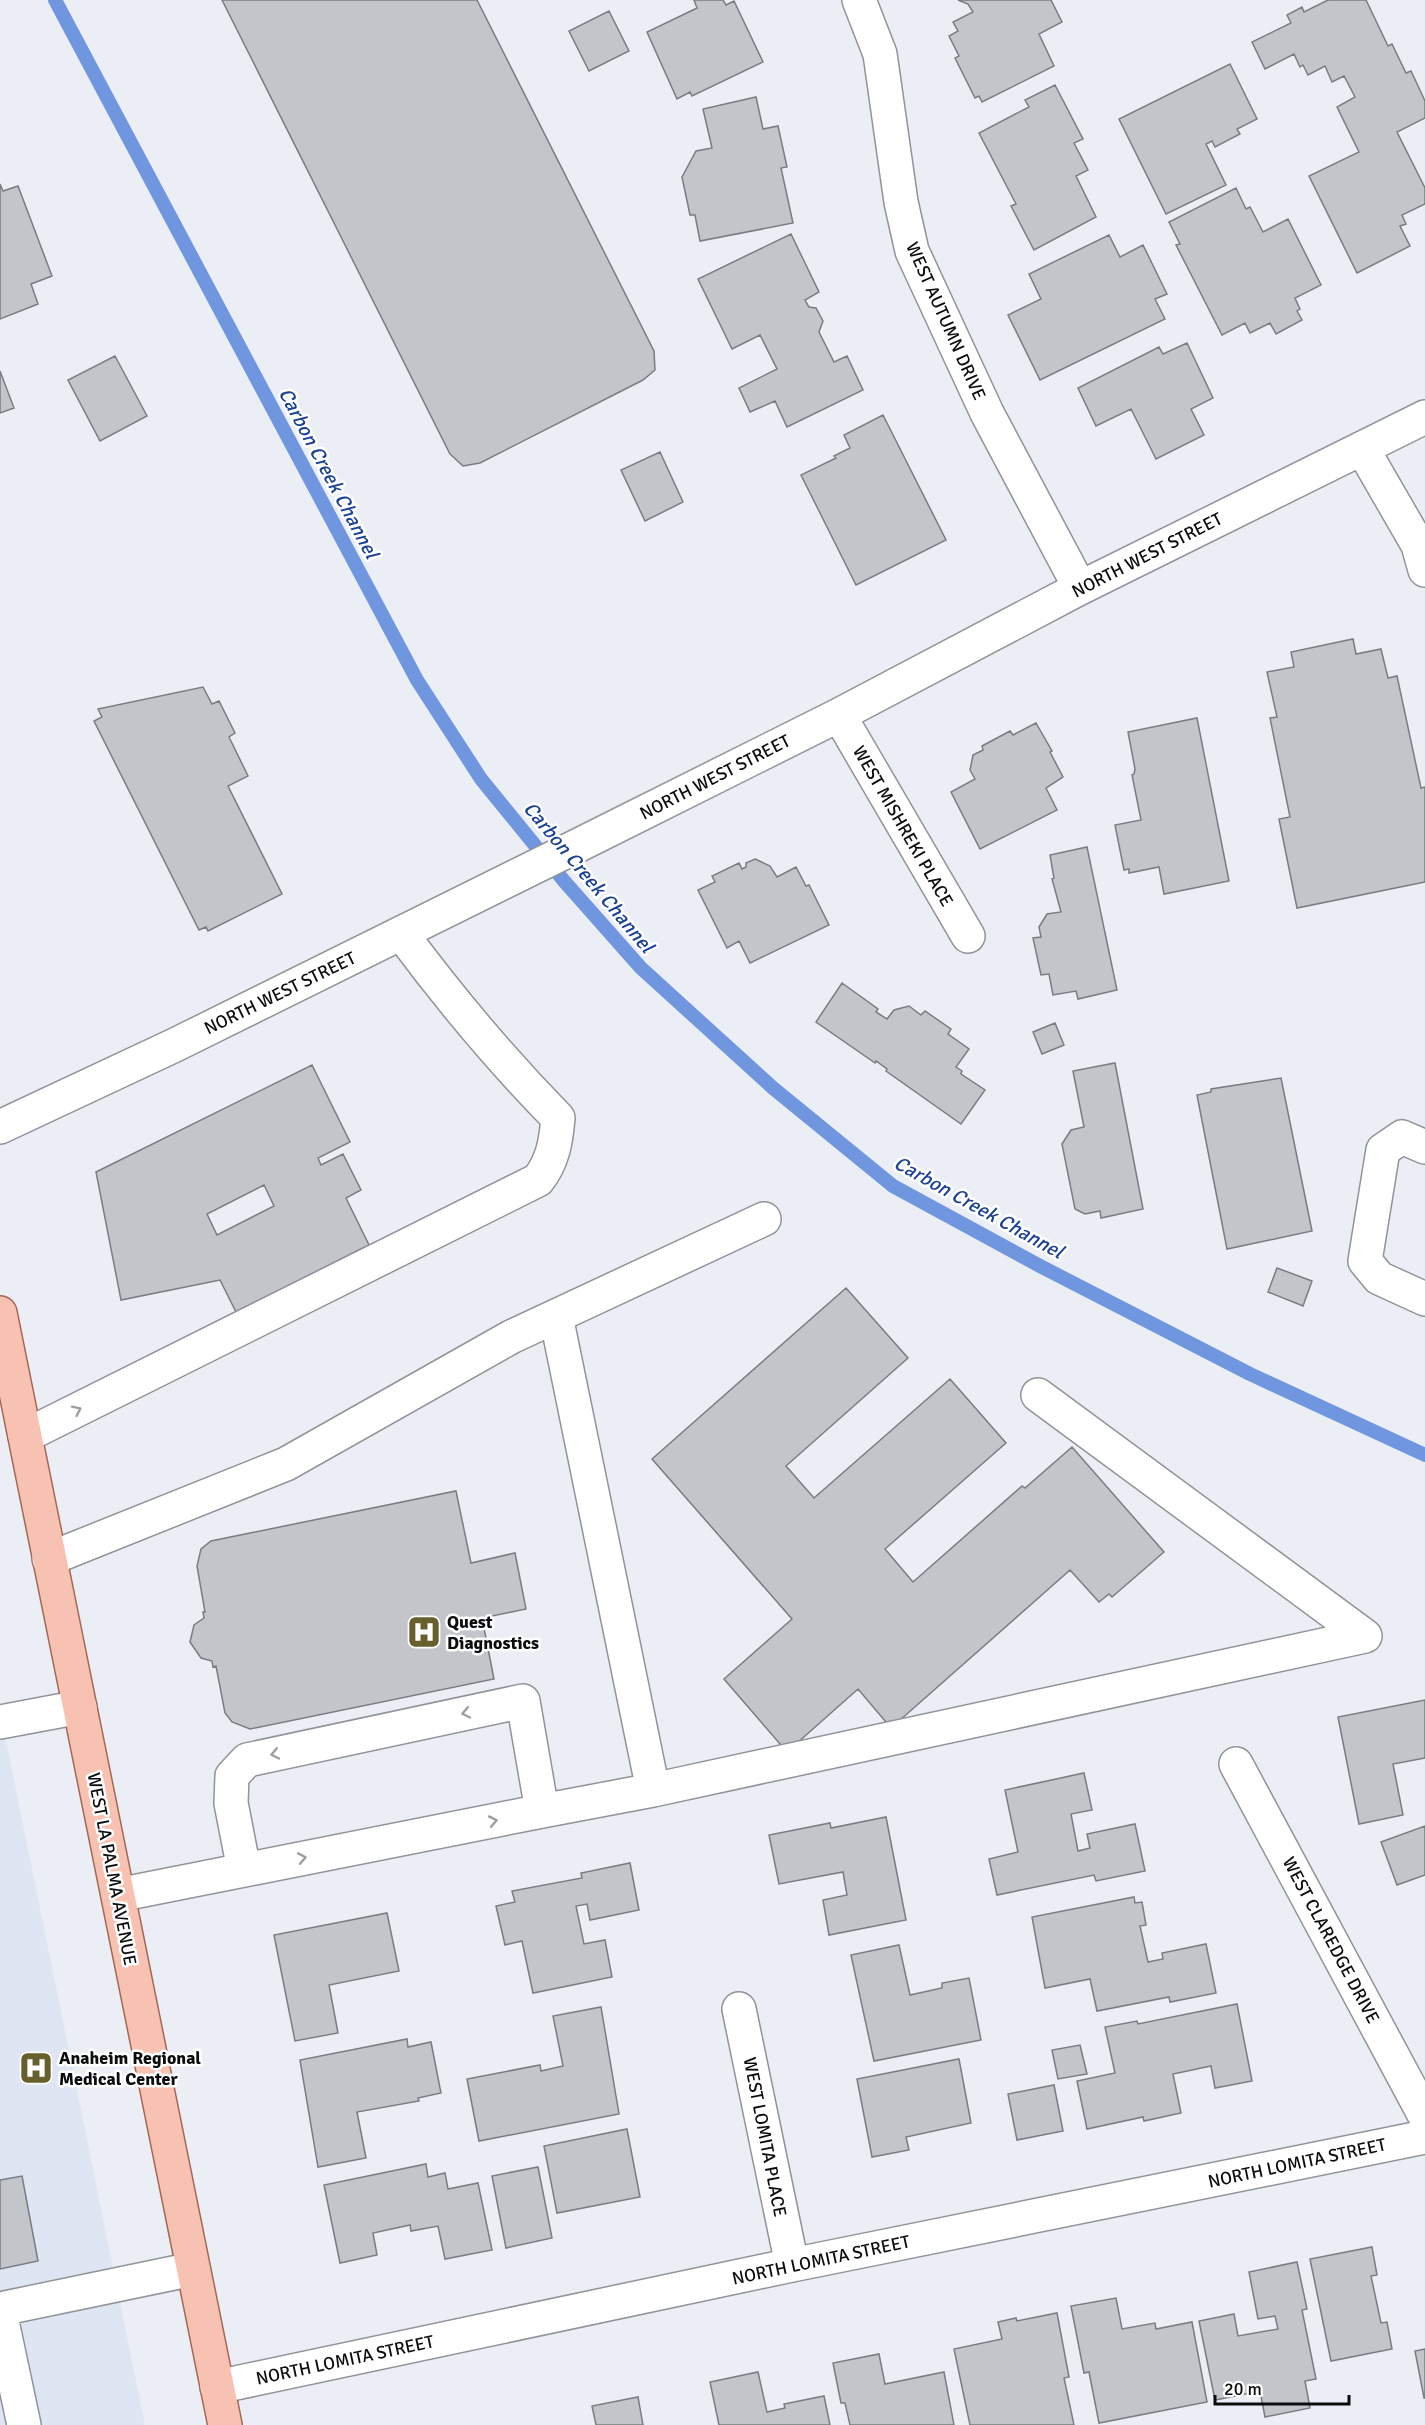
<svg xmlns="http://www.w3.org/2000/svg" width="1425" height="2425" viewBox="0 0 1425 2425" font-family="Signika,sans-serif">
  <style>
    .built { fill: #dee6f3 }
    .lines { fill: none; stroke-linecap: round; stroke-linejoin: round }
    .stream { stroke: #7196e0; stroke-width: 14 }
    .building { fill: #c2c6cb; stroke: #797c81; stroke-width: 1.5; fill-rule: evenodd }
    .minor-casing { stroke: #909399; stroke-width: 36 }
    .major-casing { stroke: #a26857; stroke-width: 36 }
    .minor { stroke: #fff; stroke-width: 33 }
    .major { stroke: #f8c2b2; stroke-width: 33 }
    .oneway { stroke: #9d9e9f }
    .labels { text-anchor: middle; stroke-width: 5; stroke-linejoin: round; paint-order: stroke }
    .street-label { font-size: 18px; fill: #0b0c0e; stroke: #fff }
    .poi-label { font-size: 18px; font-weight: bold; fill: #0b0c0e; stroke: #fff; text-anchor: start }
    .water-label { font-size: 20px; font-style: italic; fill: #1a4196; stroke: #fff }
  </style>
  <rect width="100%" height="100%" fill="#ebeff5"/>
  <path class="built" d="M0 1711 145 2425H0Z"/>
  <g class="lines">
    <path class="stream" d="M55 0 417 680 481 779 564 881 641 968 773 1088 893 1186 1040 1266 1250 1374 1425 1455"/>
  </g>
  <path class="building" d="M222 0H477L654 351 655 370 643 380 480 463 463 466 450 454Z
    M694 0H723L726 5 734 1 763 62 692 96 690 92 677 99 647 32 697 8Z
    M958 0H1051L1062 22 1039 34 1054 66 982 102 979 96 975 98 955 58 959 56 949 36 958 31 953 22 973 12 968 4Z
    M1328 0H1366L1388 46 1392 44 1406 73 1411 71 1425 101V118L1397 132 1425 188V204L1402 215 1406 224 1400 226 1410 246 1357 273 1309 176 1359 152 1337 107 1355 97 1344 76 1332 82 1325 66 1308 75 1303 65 1300 67 1294 54 1265 69 1252 42 1291 23 1287 15 1302 7 1304 12Z
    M609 11 629 51 589 71 569 31Z
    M1230 64 1257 119 1237 129 1240 134 1215 147 1212 141 1206 144 1226 185 1166 214 1119 119Z
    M1055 85 1083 139 1074 143 1088 170 1076 176 1096 217 1034 250 1011 206 1016 204 979 133 1029 107 1025 100Z
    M756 97 763 129 778 126 787 167 781 168 793 223 700 241 695 215H690L682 177 696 151 712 148 703 109Z
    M0 184 3 191 18 186 52 276 31 284 38 304 0 319Z
    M1236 188 1246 209 1250 207 1263 232 1288 219 1321 285 1295 298 1300 309 1297 311 1302 320 1276 334 1270 323 1250 333 1245 323 1222 335 1176 245 1180 244 1169 222Z
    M791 234 819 292 805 300 809 307 816 308 823 321 819 332 834 362 847 356 863 390 787 427 775 401 750 412 739 388 777 369 760 335 732 349 698 279Z
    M1109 235 1120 257 1143 245 1167 294 1155 299 1165 319 1040 380 1008 315 1041 299 1029 274Z
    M1187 343 1213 398 1191 409 1204 435 1156 459 1131 409 1096 426 1078 388 1159 347 1163 354Z
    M115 356 147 416 100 441 68 380Z
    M0 371 14 408 0 413Z
    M883 415 946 540 856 585 801 475 836 458 834 456 850 448 844 435Z
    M660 452 683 502 645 521 621 470Z
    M1353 639 1356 654 1381 649 1388 678 1397 676 1421 788 1425 787V882L1297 908 1279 819 1290 817 1270 718 1277 717 1267 672 1294 667 1291 652Z
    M203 687 212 704 219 701 235 733 229 737 248 776 228 786 282 894 208 931 206 927 199 930 94 721 102 717 98 709Z
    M1197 718 1229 881 1164 894 1159 867 1129 873V869L1124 870 1115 825 1141 820 1132 775 1134 774 1135 769 1128 732Z
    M1036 723 1052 751 1050 752 1063 777 1046 788 1057 810 980 849 951 792 975 779 970 770 973 755 983 750 982 746 1010 731 1013 735Z
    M1087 847 1117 990 1078 999 1076 991 1053 995 1049 974 1041 975 1033 938 1041 937 1039 927 1047 914 1061 912 1052 879 1054 878 1050 855Z
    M755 859 770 866 777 877 796 867 806 886 809 885 829 925 750 963 739 941 727 948 698 890 715 882 712 876 739 863 742 869 746 867V863Z
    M842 983 878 1009 876 1012 887 1019 894 1010 909 1006 921 1015 925 1011 951 1029 948 1034 969 1049 956 1067 962 1071 961 1074 985 1090 961 1124 886 1071 887 1069 876 1061 875 1063 816 1022Z
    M1055 1023 1064 1045 1042 1054 1033 1032Z
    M1115 1063 1143 1209 1101 1218 1100 1211 1085 1214 1075 1209 1062 1144 1071 1130 1084 1127 1073 1071Z
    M312 1065 350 1142 318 1158 321 1165 343 1154 361 1190 346 1198 369 1245 236 1312 220 1280 121 1300 96 1172ZM264 1185 274 1206 217 1235 207 1214Z
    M1281 1078 1312 1231 1227 1249 1197 1095 1211 1092V1089Z
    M1277 1268 1312 1281 1303 1306 1268 1292Z
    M846 1288 908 1358 786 1466 814 1498 950 1379 1006 1443 885 1549 913 1582 1022 1486 1025 1488 1072 1447 1164 1552 1112 1597 1109 1594 1099 1602 1070 1570 891 1728 858 1689 787 1752 724 1679 792 1619 652 1459Z
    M456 1491 471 1563 515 1553 526 1609 482 1618 494 1679 250 1729 232 1722 225 1713 216 1666 213 1667 212 1661 201 1658 190 1642 194 1625 204 1618 203 1612H205L197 1566 201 1549 211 1541Z
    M1425 1700V1758L1393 1764 1403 1815 1359 1824 1338 1717Z
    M1084 1773 1092 1810 1071 1814 1078 1851 1090 1848 1087 1834 1135 1824 1145 1871 1096 1881 1094 1875 997 1895 989 1859 1018 1852 1005 1790Z
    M886 1817 906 1920 829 1935 823 1900 847 1895 843 1872 779 1884 769 1835 830 1823 831 1828Z
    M1425 1826V1875L1397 1885 1381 1842Z
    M630 1863 639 1910 590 1920 587 1904 576 1906 584 1944 605 1940 612 1977 533 1993 522 1941 505 1945 496 1906 515 1902 512 1891 582 1878 581 1873Z
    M1134 1897 1135 1903 1142 1902 1146 1925 1140 1926 1148 1962 1163 1959 1162 1953 1206 1944 1216 1993 1170 2002 1169 1997 1097 2011 1090 1979 1045 1988 1032 1917Z
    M387 1913 399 1971 329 1985 338 2033 295 2041 274 1935Z
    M899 1945 910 1995 942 1988V1983L969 1978 981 2040 874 2061 851 1955Z
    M1237 2004 1252 2081 1215 2088 1211 2066 1173 2074 1181 2113 1144 2121 1143 2117 1087 2129 1077 2081 1115 2073 1105 2027 1137 2021 1138 2024Z
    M601 2007 619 2114 479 2141 467 2079 540 2065 541 2071 563 2066 553 2016Z
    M407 2039 408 2047 431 2042 441 2093 418 2098 419 2101 357 2112 366 2158 318 2167 300 2060Z
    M1080 2045 1087 2074 1058 2079 1052 2050Z
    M959 2059 971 2123 906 2137 909 2150 872 2157 857 2079Z
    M1054 2085 1063 2131 1017 2140 1008 2094Z
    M627 2129 640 2197 557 2213 544 2146Z
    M426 2164 428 2177 445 2173 448 2189 478 2183 492 2250 445 2259 438 2226 411 2231 410 2225 373 2233 377 2255 340 2263 324 2185Z
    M538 2167 552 2238 506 2248 492 2176Z
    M22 2176 38 2261 0 2269V2180Z
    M1372 2247 1377 2275 1371 2276 1381 2323 1387 2322 1392 2349 1331 2361 1310 2259Z
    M1297 2262 1307 2309 1302 2310 1316 2379 1305 2381 1310 2408 1265 2417 1260 2391 1215 2400 1199 2321 1234 2314 1238 2336 1278 2329 1275 2316 1258 2319 1249 2272Z
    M1116 2298 1122 2329 1155 2323 1156 2329 1192 2322 1207 2402 1099 2423 1089 2372 1084 2373 1071 2306Z
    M1057 2313 1069 2377 1064 2378 1074 2425H970L954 2349 1002 2339 998 2322 1016 2318 1017 2321Z
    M1425 2349V2398H1424L1415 2351Z
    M879 2354 885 2384 944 2372 954 2425H850L845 2403H841L833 2363Z
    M758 2372 767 2412 785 2408 784 2404 824 2396 830 2425H719L710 2382Z
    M638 2397 643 2425H596L592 2406Z"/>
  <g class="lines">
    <defs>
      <path id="minor" d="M859 0 880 54 901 202 912 251 987 413 1080 588
        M1362 448 1418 545 1425 570
        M839 715 968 936
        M0 1127 175 1045 571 849 839 715 1080 588 1425 417
        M1425 1147 1402 1137 1383 1150 1365 1261 1379 1278 1425 1299
        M556 1316 653 1790 1365 1636 1038 1395
        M25 1436 538 1180C553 1161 556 1141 558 1118 500 1059 450 999 401 933
        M49 1559 286 1464 511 1337 764 1219
        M0 1722 80 1707
        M1236 1764 1425 2116
        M244 1870 231 1803 232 1776 247 1760 523 1701 542 1811 653 1790
        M118 1895 542 1811
        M739 2009 792 2265
        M0 2309 193 2269
        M0 2312 24 2425
        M217 2387 792 2265 1425 2137"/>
      <path id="major" d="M0 1313 225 2425"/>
    </defs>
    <use href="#minor" class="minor-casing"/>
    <use href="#major" class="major-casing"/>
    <use href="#minor" class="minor"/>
    <use href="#major" class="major"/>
  </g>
  <defs><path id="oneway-chevron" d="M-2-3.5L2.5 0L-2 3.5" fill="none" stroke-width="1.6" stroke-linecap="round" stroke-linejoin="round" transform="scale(1.5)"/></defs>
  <g class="oneway">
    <use href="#oneway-chevron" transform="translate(77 1410) rotate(-26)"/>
    <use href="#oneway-chevron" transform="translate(466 1713) rotate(168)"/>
    <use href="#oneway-chevron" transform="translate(275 1754) rotate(168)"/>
    <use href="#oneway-chevron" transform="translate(493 1821) rotate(-11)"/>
    <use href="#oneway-chevron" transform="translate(302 1858) rotate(-11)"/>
  </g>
  <defs>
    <symbol id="hospital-square" viewBox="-11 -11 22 22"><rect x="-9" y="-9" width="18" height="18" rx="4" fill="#675f2c" stroke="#fff"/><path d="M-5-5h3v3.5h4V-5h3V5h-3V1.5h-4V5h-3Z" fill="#fff"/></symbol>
  </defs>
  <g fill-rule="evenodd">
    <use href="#hospital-square" x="405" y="1613" width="38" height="38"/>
    <use href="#hospital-square" x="17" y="2049" width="38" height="38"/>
  </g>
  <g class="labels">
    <g class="street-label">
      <text transform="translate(946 321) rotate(66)" y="6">WEST AUTUMN DRIVE</text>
      <text transform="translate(1147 555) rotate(-27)" y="6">NORTH WEST STREET</text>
      <text transform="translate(715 777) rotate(-27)" y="6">NORTH WEST STREET</text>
      <text transform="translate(903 826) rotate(60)" y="6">WEST MISHREKI PLACE</text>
      <text transform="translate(280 993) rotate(-26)" y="6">NORTH WEST STREET</text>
      <text transform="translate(112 1869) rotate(79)" y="6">WEST LA PALMA AVENUE</text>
      <text transform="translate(1331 1940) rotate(62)" y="6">WEST CLAREDGE DRIVE</text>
      <text transform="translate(765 2137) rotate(79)" y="6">WEST LOMITA PLACE</text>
      <text transform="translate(1297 2163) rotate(-12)" y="6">NORTH LOMITA STREET</text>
      <text transform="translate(821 2260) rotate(-12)" y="6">NORTH LOMITA STREET</text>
      <text transform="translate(345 2360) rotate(-12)" y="6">NORTH LOMITA STREET</text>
    </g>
    <g class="poi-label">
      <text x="447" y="1628">Quest<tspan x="447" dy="21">Diagnostics</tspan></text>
      <text x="59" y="2064">Anaheim Regional<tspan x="59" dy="21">Medical Center</tspan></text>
    </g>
    <g class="water-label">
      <text transform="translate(329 473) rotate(62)" y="7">Carbon Creek Channel</text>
      <text transform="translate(589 877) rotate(50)" y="7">Carbon Creek Channel</text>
      <text transform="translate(979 1207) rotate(29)" y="7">Carbon Creek Channel</text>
    </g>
  </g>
  <path d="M1215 2395v9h134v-9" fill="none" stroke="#0b0c0e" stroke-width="3"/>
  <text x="1224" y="2395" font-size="18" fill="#0b0c0e" stroke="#ffffff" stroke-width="4.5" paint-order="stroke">20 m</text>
</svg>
